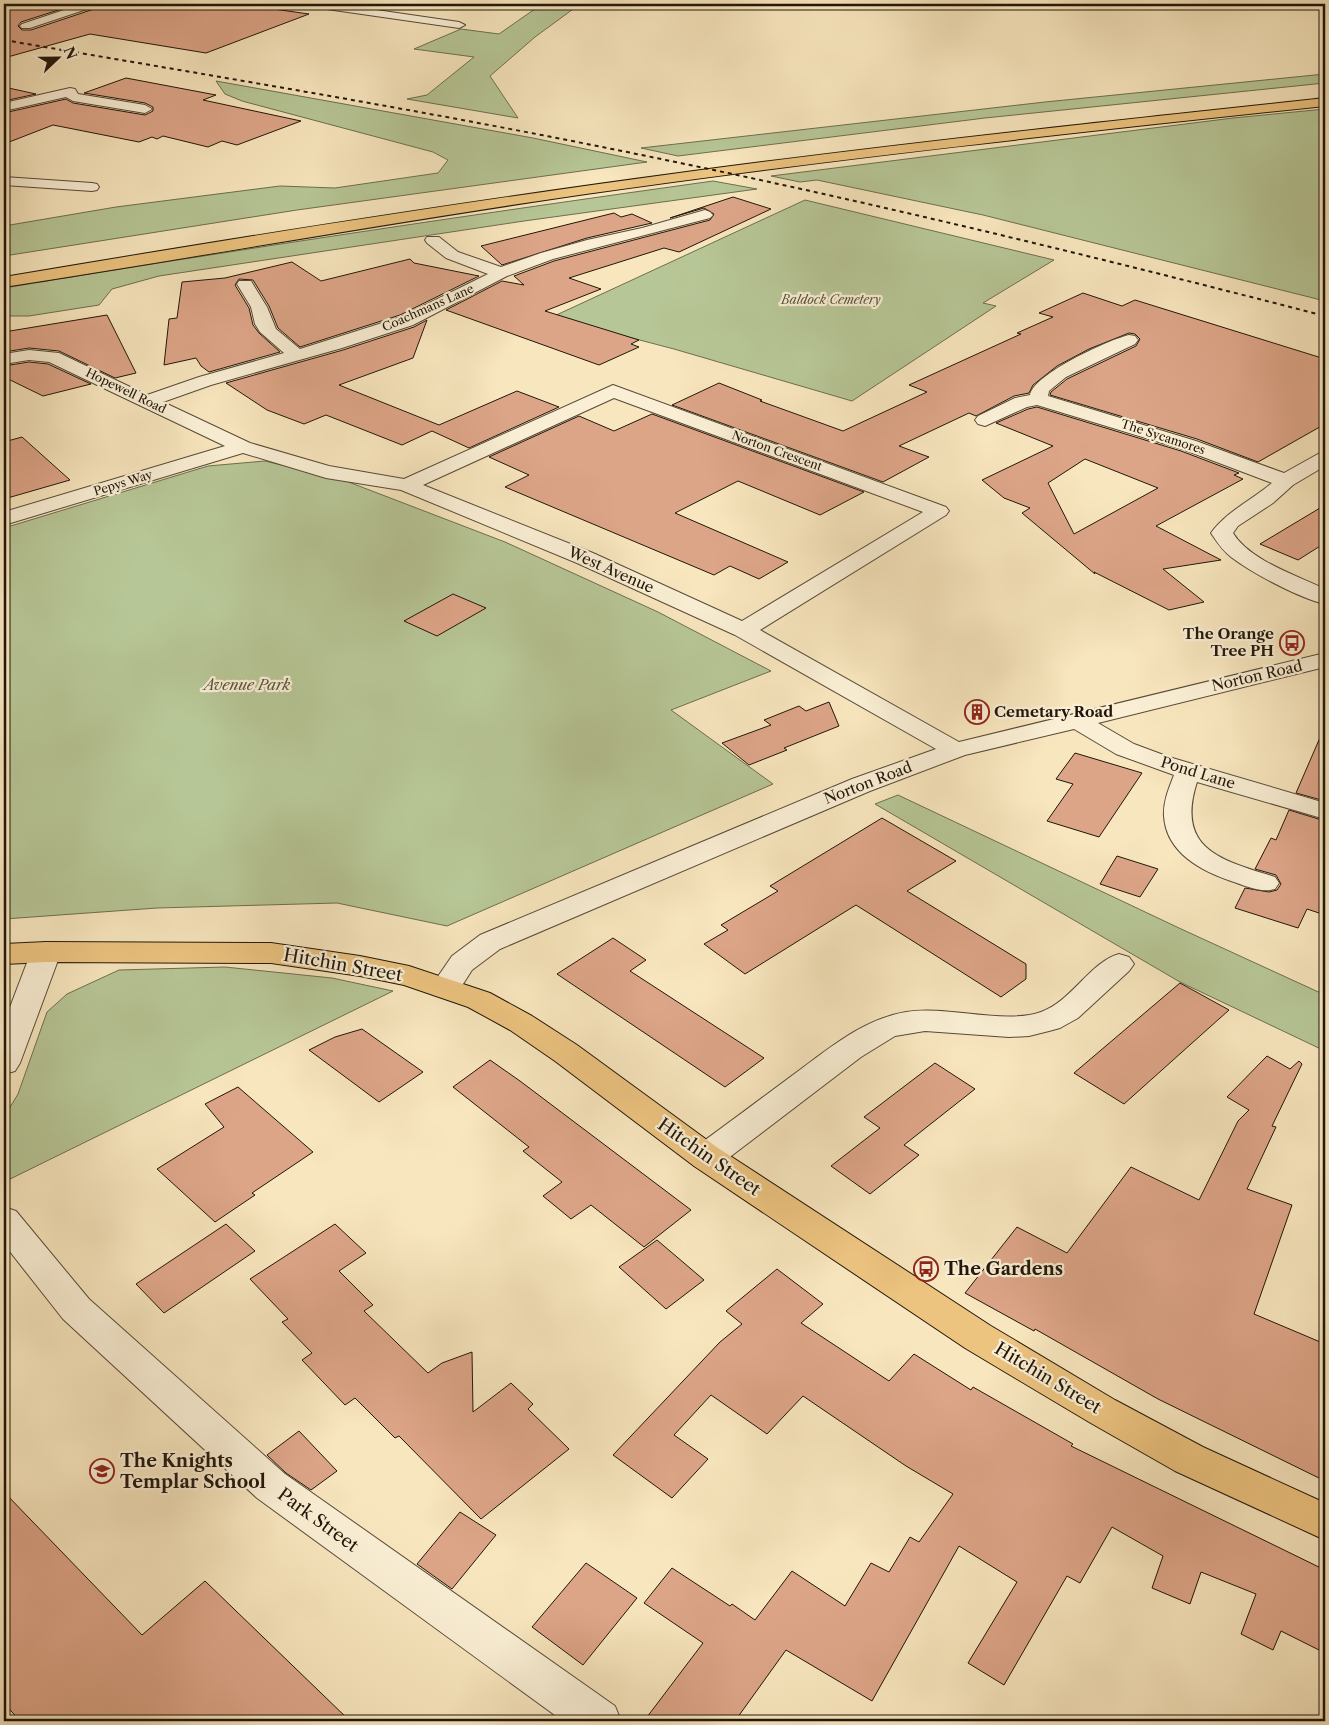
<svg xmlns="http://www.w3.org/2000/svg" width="1329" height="1725" viewBox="0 0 1329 1725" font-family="'Libre Caslon Text',serif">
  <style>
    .green { fill: #b7c696; stroke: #6c6e50 }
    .building { fill: #dda588; stroke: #21160a; fill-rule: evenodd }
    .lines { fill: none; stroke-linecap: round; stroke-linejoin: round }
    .minor-casing { stroke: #574a37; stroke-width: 2 }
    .major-casing { stroke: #21160a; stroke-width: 2 }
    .highway-casing { stroke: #21160a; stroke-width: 2 }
    .minor { fill: #faefd5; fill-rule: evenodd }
    .major { fill: #ecc37f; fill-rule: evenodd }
    .highway { fill: #ecc37f; fill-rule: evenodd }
    .rail { stroke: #21160a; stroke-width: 2; stroke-dasharray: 4 4; stroke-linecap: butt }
    .labels { text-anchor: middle; stroke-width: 4.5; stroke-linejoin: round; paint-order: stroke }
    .far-park-label { font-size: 12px; font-style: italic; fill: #56543b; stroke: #faefd5 }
    .far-street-label { font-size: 12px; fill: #21160a; stroke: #faefd5 }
    .street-label { font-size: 15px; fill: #21160a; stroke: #faefd5 }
    .poi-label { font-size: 15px; font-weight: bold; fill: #21160a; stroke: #faefd5; text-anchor: end }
    .park-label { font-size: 15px; font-style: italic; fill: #56543b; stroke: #faefd5 }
    .near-street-label { font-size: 18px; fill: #21160a; stroke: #faefd5 }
    .near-poi-label { font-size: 18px; font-weight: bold; fill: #21160a; stroke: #faefd5; text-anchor: start }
  </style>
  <rect width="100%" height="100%" fill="#f8e6be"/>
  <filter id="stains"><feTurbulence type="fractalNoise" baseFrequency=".004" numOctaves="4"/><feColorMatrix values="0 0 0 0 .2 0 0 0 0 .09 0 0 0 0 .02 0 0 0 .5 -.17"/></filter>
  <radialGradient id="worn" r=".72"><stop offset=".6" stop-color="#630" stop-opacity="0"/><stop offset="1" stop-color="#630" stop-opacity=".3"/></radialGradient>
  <path class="green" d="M542 4H580L535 37 490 76 518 118 407 99 427 95 474 57 414 49 461 29 499 34Z
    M1325 74V83L985 118 678 156 641 148 1045 102Z
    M216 81 533 138 647 162 297 210 4 256V226L116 207 280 186 335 188 438 173 448 160 433 152 242 101 225 94Z
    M1325 109V301L983 215 817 180 800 182 771 176 1233 118Z
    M713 181 757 189 524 221 159 276 112 289 99 305 29 316H4V288C240 249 476 214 713 181Z
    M805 200 1054 260 983 303 996 306 852 401 674 349 552 317Z
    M265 461 346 481 505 542 658 612 771 671 671 710 773 784 447 926 337 903 157 908 4 919V528L208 466Z
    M898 795 1179 928 1325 995V1051L1180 982 875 804Z
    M225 967 332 978 393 991 4 1182V1117L18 1094 47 1012 67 994 119 970Z"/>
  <path class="building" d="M4 4 34 8V4H77L21 22 18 26 22 30H31L97 8 100 4H238L309 14 206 53 90 34 4 58Z
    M126 78 216 95 203 100 301 121 237 145 222 141 208 147 163 136 157 139 152 137 139 142 53 125 4 144V113L66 99 73 103 145 115 153 111V107L145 103 84 93Z
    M4 87 36 94 4 101Z
    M733 197 771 209 679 252 664 248 569 278 601 289 545 311 639 340 631 344 639 347 599 365 446 310 502 281 524 285 514 276 554 261 710 220 714 214 704 208 670 218Z
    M614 213 621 217 632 214 652 223 587 238 502 265 481 246Z
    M410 259 414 263 479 276 400 315 300 347 278 328 269 306 253 280 239 279 235 285 249 308 253 325 259 333 280 352 209 372 201 366 196 358 164 365 169 319 177 318 182 282 225 278 292 262 321 281Z
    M1083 293 1122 306 1135 300 1325 359V424L1258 462 1197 439 1050 395 1051 392 1067 379 1136 346 1140 339 1135 334 1129 333 1089 349 1057 366 1033 385 1029 393 1014 396 976 416 969 413 899 446 929 457 883 482 672 405 719 383 762 400 760 401 843 431 927 392 909 385 1021 334 1017 333 1053 317 1039 313Z
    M107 315 136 373 115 378 59 351 29 348 4 352V332Z
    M427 320 413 358 339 385 439 425 517 391 559 407 469 448 432 431 402 445 326 415 304 424 267 410 226 383 343 350 414 327Z
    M29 362 48 364 91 384 43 396 4 377V366Z
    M1037 407 1181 451 1239 473 1234 475 1243 479 1156 526 1221 560 1163 569 1204 602 1169 610 1094 572 1095 574 1022 513 1030 508 1004 498 982 480 1053 446 996 423 1028 409ZM1085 459 1158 488 1074 534 1048 483Z
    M652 414 864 492 820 515 738 481 675 513 788 562 759 579 730 566 714 575 505 487 529 475 489 457 579 416 614 431Z
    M22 437 70 480 4 499V442Z
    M1325 505V543L1298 560 1260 544Z
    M453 594 486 608 437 636 404 621Z
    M829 702 839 726 784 748 787 750 749 765 722 743 771 725 764 720 799 706 806 711Z
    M1325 726V801L1296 793Z
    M1075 753 1142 773 1099 837 1047 821 1073 784 1056 779Z
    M1289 810 1325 821V915L1307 909 1298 928 1235 908 1245 888 1269 892 1277 890 1281 884 1276 875 1255 869 1271 838 1276 840Z
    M882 818 956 861 907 891 1026 964V979L1001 997 856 905 745 974 704 944 728 930 721 925 778 891 770 886Z
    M1117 856 1158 869 1140 897 1100 884Z
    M613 938 646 960 630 971 764 1058 725 1087 557 974Z
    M1180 983 1229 1010 1124 1104 1074 1073Z
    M362 1029 423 1072 379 1102 309 1050 335 1037Z
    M1267 1056 1290 1069 1299 1061 1302 1064 1272 1126 1276 1127 1247 1189 1292 1205 1254 1314 1325 1344V1481L1158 1399 1035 1329 1034 1331 965 1293 1017 1227 1067 1253 1131 1167 1199 1200 1238 1121 1249 1110 1227 1097Z
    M490 1060 520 1081 691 1210 644 1247 591 1205 571 1219 543 1196 562 1182 523 1151 529 1147 453 1087Z
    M935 1063 975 1089 904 1145 919 1155 870 1194 831 1166 880 1128 864 1117Z
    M238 1087 313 1152 252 1193 255 1195 215 1222 157 1169 224 1127 205 1104Z
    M226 1224 255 1251 164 1313 136 1284Z
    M335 1224 366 1253 339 1271 373 1305 364 1311 428 1373 442 1363 472 1352 473 1412 511 1383 533 1404 528 1409 569 1449 481 1519 399 1436 395 1438 355 1398 345 1405 302 1360 312 1353 282 1322 288 1319 250 1279Z
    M657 1240 704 1280 666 1309 619 1267Z
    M777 1269 823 1304 801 1323 889 1381 914 1354 971 1390 973 1387 1073 1444 1071 1446 1325 1570V1653L1281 1631 1273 1650 1241 1634 1256 1594 1201 1572 1190 1604 1152 1588 1163 1556 1112 1527 1080 1583 1067 1576 1004 1685 968 1663 1017 1582 959 1546 872 1701 786 1650 735 1721H644L703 1643 644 1603 672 1568 730 1606 732 1604 755 1620 792 1571 845 1606 871 1563 889 1572 910 1537 919 1542 953 1494 906 1466 803 1396 767 1434 711 1395 674 1435 708 1459 672 1498 613 1455 720 1342 742 1324 726 1311Z
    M299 1431 337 1471 311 1490 286 1473 267 1455Z
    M4 1492 142 1635 205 1581 350 1721H20L4 1703Z
    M460 1512 496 1535 452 1589 417 1564Z
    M586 1563 637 1598 583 1665 532 1627Z"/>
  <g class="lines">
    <defs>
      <path id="minor" d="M82 4H98L96 6 30 28H22L20 26 22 24Z
        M307 4H335L459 22 465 25 459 28 313 7Z
        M70 88 75 89 78 94 145 105 152 109 145 113 73 101 66 97 4 111V103Z
        M4 177 92 183 97 184 99 187 97 190 92 191 4 185Z
        M705 210 710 212 713 215 710 218 553 259 507 276 413 325 342 348 211 385 163 402 250 443 329 466 404 479 613 385 946 507 949 511 946 515 760 630 959 742 1325 653V667L1098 723 1134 744 1169 757 1325 803V819L1197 782C1175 850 1222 860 1275 877L1279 883 1275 889C1260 893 1246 886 1231 881 1201 871 1166 852 1164 816 1163 802 1169 788 1174 775L1116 754 1074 729 965 755 870 791 500 949 472 970 456 995 445 998 434 995 430 988 452 956 480 935 852 779 936 749 735 635 577 563 401 490 326 478 243 453 4 525V512L225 446 49 362 29 360 4 364V354L29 350 59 353 147 395 199 377 284 353 260 332 255 324 251 307 237 284 239 281H251L267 307 276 329 300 349 401 317 488 274 446 258 427 243 425 240 427 237H439L458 252 501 267 541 253 587 240 642 228ZM614 398 923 512 742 621 593 553 423 485Z
        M1129 335 1135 336 1138 340 1135 344 1066 377 1049 391 1048 396 1196 441 1284 473 1318 454 1325 452V466L1293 485 1273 503 1238 526 1233 533C1249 560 1298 576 1325 589V604C1299 598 1252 573 1231 557 1222 550 1217 542 1211 533 1227 511 1252 500 1272 483L1182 449 1037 405 1027 407 985 426 978 424 975 420 978 416 1015 398 1030 395C1034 374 1108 340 1129 335Z
        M46 942 56 945 61 952 20 1063 15 1071 4 1074V1023L31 952 36 945Z
        M1119 954 1129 957 1134 964 1129 971 1078 1018 1060 1028 1049 1031 1029 1036 1009 1037 925 1031 895 1036 861 1057 718 1166 706 1169 694 1166 689 1157 694 1148C729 1123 763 1097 797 1072 831 1047 864 1019 906 1012 947 1005 1005 1025 1041 1012 1072 1001 1090 962 1119 954Z
        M4 1207 16 1211 89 1299 285 1474 615 1706 621 1721H563L257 1498 63 1319 4 1244Z"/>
      <path id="major" d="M46 942 271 943 360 956 409 966 490 993 532 1016 577 1045 718 1148 991 1326 1115 1400 1203 1447 1325 1503V1540L1175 1471 1089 1422 965 1348 694 1166 555 1061 510 1030 468 1007 404 985 360 976 271 963 46 962 4 964V944Z"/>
      <path id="highway" d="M1325 98V106C1078 132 832 159 586 194 392 222 198 257 4 287V277C229 239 454 203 679 173 894 144 1110 121 1325 98Z"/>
    </defs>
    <use href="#minor" class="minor-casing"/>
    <use href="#major" class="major-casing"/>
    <use href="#highway" class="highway-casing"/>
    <use href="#minor" class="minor"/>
    <use href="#major" class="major"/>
    <use href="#highway" class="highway"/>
    <path class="rail" d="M4 40C207 75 410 108 612 149 851 197 1089 255 1325 316"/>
  </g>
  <defs>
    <symbol id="bus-ring" viewBox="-11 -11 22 22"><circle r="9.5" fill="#faefd5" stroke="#8f2418" stroke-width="1.5"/><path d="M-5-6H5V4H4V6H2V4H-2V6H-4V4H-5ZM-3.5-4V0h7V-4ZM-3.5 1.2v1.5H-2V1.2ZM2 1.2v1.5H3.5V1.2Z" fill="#8f2418"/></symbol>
    <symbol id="building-ring" viewBox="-11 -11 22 22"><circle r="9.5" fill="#faefd5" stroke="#8f2418" stroke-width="1.5"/><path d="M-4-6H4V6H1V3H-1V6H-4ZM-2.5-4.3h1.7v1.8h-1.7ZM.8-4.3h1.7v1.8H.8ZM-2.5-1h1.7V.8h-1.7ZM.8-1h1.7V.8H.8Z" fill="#8f2418"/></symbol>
    <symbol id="school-ring" viewBox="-11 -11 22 22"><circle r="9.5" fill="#faefd5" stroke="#8f2418" stroke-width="1.5"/><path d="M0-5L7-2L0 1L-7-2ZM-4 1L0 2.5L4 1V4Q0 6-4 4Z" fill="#8f2418"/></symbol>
  </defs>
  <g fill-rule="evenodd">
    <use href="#bus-ring" x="1278" y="629" width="28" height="28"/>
    <use href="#building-ring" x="963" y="698" width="28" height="28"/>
    <use href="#bus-ring" x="912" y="1255" width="28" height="28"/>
    <use href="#school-ring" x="88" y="1457" width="28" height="28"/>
  </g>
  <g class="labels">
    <g class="far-park-label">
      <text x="831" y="304">Baldock Cemetery</text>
    </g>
    <g class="far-street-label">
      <text transform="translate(428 308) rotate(-24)" y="4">Coachmans Lane</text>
      <text transform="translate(126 391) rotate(26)" y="4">Hopewell Road</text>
      <text transform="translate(1163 437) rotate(18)" y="4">The Sycamores</text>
      <text transform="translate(777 451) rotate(20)" y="4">Norton Crescent</text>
      <text transform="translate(123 483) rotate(-17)" y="4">Pepys Way</text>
    </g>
    <g class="street-label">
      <text transform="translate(611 570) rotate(24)" y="5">West Avenue</text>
      <text transform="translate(1257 676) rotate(-13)" y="5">Norton Road</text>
      <text transform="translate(1198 773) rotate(17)" y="5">Pond Lane</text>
      <text transform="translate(868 783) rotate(-21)" y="5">Norton Road</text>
    </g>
    <g class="poi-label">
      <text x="1274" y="639">The Orange<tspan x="1274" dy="17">Tree PH</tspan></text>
      <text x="994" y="717" text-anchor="start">Cemetary Road</text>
    </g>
    <g class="park-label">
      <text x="247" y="690">Avenue Park</text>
    </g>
    <g class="near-street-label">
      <text transform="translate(343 965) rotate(10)" y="6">Hitchin Street</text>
      <text transform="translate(709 1157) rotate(35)" y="6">Hitchin Street</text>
      <text transform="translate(1048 1378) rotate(31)" y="6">Hitchin Street</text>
      <text transform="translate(318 1520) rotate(36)" y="6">Park Street</text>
    </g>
    <g class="near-poi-label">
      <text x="944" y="1275">The Gardens</text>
      <text x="120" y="1467">The Knights<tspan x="120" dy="21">Templar School</tspan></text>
    </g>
  </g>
  <rect width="1329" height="1725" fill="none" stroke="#f8e6be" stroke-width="20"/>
  <rect x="5" y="5" width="1319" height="1715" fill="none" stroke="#21160a" stroke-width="2.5"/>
  <rect x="10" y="10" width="1309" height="1705" fill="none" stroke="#21160a"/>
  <g transform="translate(58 58) rotate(68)" stroke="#faefd5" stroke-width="4" paint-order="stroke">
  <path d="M0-4L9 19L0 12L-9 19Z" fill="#21160a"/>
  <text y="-8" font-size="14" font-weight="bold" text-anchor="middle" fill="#21160a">N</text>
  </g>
  <rect width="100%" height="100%" filter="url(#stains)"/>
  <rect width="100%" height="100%" fill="url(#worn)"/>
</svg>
